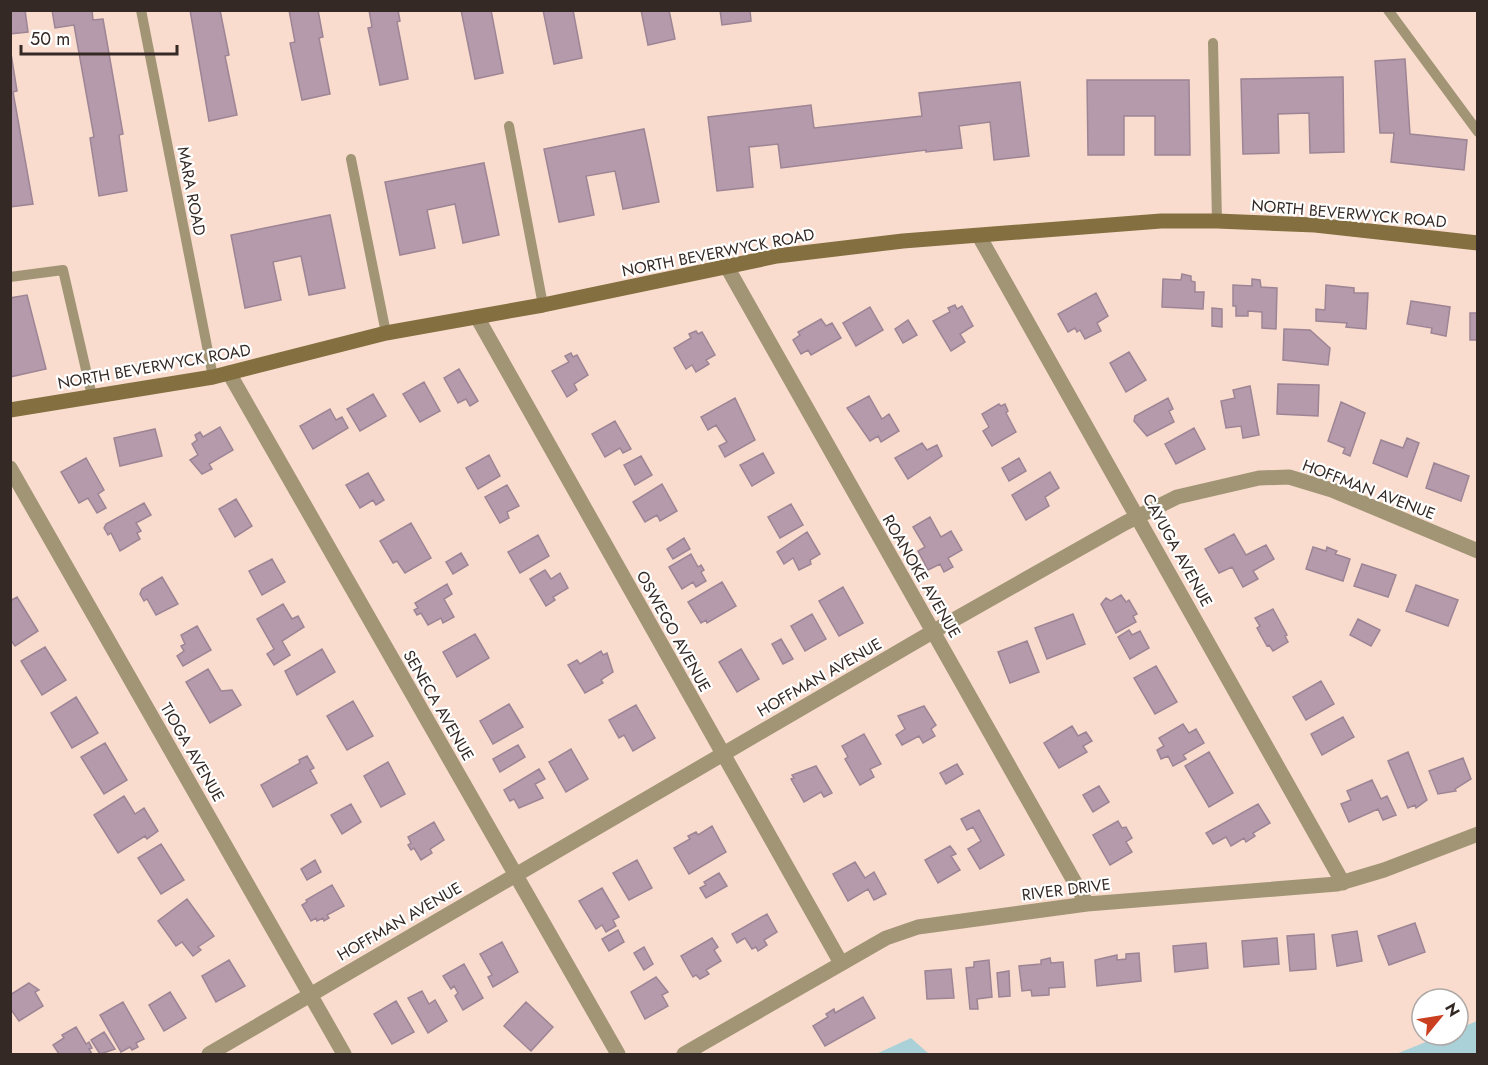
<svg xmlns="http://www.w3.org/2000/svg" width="1488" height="1065" viewBox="0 0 1488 1065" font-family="Jost,sans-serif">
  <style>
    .water { fill: #aad1d7 }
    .building { fill: #b49aab; stroke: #9d8595; stroke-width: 1.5 }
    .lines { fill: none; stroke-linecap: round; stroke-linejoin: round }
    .lane { stroke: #a29576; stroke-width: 10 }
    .street { stroke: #a29576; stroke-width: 15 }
    .secondary { stroke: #836f40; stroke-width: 15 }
    .labels { text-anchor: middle; stroke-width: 4.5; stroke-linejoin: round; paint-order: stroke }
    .street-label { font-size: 16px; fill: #342924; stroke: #fff }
  </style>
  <rect width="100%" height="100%" fill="#f9dccd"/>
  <path class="water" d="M1477 1021V1054H1396L1443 1035H1458V1029Z
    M911 1038 929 1054H876Z"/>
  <path class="building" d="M10 10H25L28 32 10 34Z
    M52 10H92L93 20 103 19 123 134 119 135 127 191 99 196 90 138 94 137 74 25 55 28Z
    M190 10H220L229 55 225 56 237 115 209 121Z
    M289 10H318L323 37 319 38 330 94 302 100 290 43 295 42Z
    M369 10H398L400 21 397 22 408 79 380 85 368 28 372 27Z
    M461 10H491L503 73 475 79Z
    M543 10H573L582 58 554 64Z
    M641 10H669L675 39 648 45Z
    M720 10H750L751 21 722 25Z
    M10 47 17 91 13 92 33 204 10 207Z
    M1405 59 1410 134 1467 140 1464 170 1391 162 1394 133H1380L1375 61Z
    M1343 77 1344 152 1310 153 1309 113 1278 114 1279 153 1243 154 1241 79Z
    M1087 80H1189L1190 155H1155V116H1124V155H1088Z
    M1020 82 1029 156 994 160 990 122 959 126 962 148 926 152V150L781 168 778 144 749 147 753 187 717 191 708 117 811 105 814 128 922 116 919 93Z
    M644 129 659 202 623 209 615 171 586 176 594 215 559 222 544 149Z
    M484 163 499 235 463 243 455 204 427 210 435 248 400 255 385 182Z
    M330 215 345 288 309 295 301 256 273 262 281 300 245 308 231 235Z
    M1182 274 1191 276V281L1195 282V292H1204L1203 309 1162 307 1163 279 1181 280Z
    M1252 279 1260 280 1261 287 1277 288 1276 329 1262 328V312L1248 311V316H1236V306H1233V285L1252 286Z
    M1326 285 1354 288V293H1368L1366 329 1346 327 1347 323 1316 321V309L1325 310Z
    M1096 293 1108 316 1097 323 1101 331 1085 339 1080 330 1077 332 1075 328 1068 332 1058 314Z
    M27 295 46 369 10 377V298Z
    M1411 301 1450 307 1446 336 1431 333 1432 328 1407 324Z
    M955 305 957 309 962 306 973 326 960 334 965 342 951 351 933 321 950 312 948 308Z
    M870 307 883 330 856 346 843 323Z
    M1212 308 1222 309V327L1212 326Z
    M1470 313H1478V340H1470Z
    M821 319 826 326 832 323 841 338 811 355 808 350 801 354 793 340 800 335 798 332Z
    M908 320 917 335 903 343 895 329Z
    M1284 329 1310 330 1330 348 1328 365 1283 360Z
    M696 331 698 334 702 332 715 355 706 360 709 364 696 372 692 365 686 369 674 348 691 338 689 334Z
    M1129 352 1146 380 1126 392 1110 363Z
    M571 353 573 357 577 355 588 375 574 384 577 390 567 397 552 371 569 362 565 356Z
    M459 369 478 401 470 406 466 399 458 403 444 378Z
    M424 382 440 411 420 422 403 394Z
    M1278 384 1319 385 1318 416 1277 414Z
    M1250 386 1259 435 1243 438 1241 426 1226 428 1221 401 1235 398 1233 390Z
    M373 394 386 416 360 431 347 409Z
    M869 396 882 419 889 414 899 431 881 442 878 436 870 441 847 408Z
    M735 398 755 440 725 457 719 446 727 442 716 425 708 430 701 417Z
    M1168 398 1173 409 1169 411 1174 422 1147 436 1134 421 1135 416Z
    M1341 402 1365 413 1350 456 1343 453 1345 448 1328 441Z
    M999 404 1001 406 1005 404 1008 411 1006 413 1016 432 992 446 983 431 989 427 982 414Z
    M330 409 336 420 342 417 348 428 313 449 300 426Z
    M615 421 631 449 623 453 620 448 605 457 592 434Z
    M220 427 233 450 209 464 212 469 202 474 190 460 198 455 192 444 197 440 195 435 200 432 203 437Z
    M1194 428 1205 449 1176 464 1165 444Z
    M155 429 162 456 120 466 114 438Z
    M1407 438 1419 443 1407 477 1373 463 1381 440 1403 448Z
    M922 443 927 450 937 445 942 456 908 479 895 458Z
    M763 453 774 473 752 486 740 465Z
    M489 455 500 476 478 489 466 468Z
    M641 456 652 475 635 485 624 465Z
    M86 458 104 490 98 494 106 508 97 513 88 498 79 503 61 472Z
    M1019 458 1026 471 1009 481 1002 468Z
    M1434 463 1469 476 1461 501 1426 488Z
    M1050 472 1059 488 1045 497 1049 506 1026 520 1012 495Z
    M368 473 384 500 376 505 373 500 360 508 346 485Z
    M662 484 677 511 660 521 657 515 645 522 633 502Z
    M507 485 519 506 507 512 509 518 500 523 485 497Z
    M236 499 252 526 235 537 219 509Z
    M144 503 151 515 136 523 141 531 137 533 140 539 120 551 111 533 108 535 104 528 106 524Z
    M791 504 803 525 780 538 768 517Z
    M930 517 941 537 951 531 962 550 948 558 953 567 944 572 940 564 928 570 918 551 925 547 913 527Z
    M411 523 431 558 405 573 397 561 393 563 380 541Z
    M807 532 820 554 810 560 811 564 799 570 793 558 784 564 777 552Z
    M1234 534 1246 555 1266 545 1274 559 1253 571 1258 579 1243 587 1232 567 1219 573 1205 549Z
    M538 535 549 556 520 573 508 552Z
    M684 538 690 549 673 559 667 549Z
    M1313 547 1326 551 1327 547 1337 551 1335 554 1350 559 1343 581 1306 569Z
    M461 553 468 565 453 574 446 562Z
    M691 554 698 567 701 565 704 570 701 572 706 581 696 587 693 582 682 589 669 567Z
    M272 559 285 582 262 595 249 571Z
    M1362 564 1396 575 1388 597 1354 586Z
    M545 570 551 579 560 573 568 588 553 597 555 600 546 606 530 579Z
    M162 577 178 604 156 615 147 599 144 601 140 594 142 589Z
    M722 582 736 606 707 623 706 620 701 623 688 602Z
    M447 584 452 594 444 599 454 617 443 623 441 618 428 625 421 613 417 615 414 610 418 608 415 603Z
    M1416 585 1458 600 1448 626 1406 611Z
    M843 587 863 623 839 636 819 601Z
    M1121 595 1126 602 1129 600 1137 614 1133 616 1136 622 1116 633 1101 604 1106 598 1111 601Z
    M17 597 38 631 15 646 10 639V601Z
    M283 604 292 619 298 616 304 627 282 641 290 655 274 665 267 654 274 649 257 619Z
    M1273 609 1287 635 1285 636 1288 642 1273 651 1269 645 1267 646 1257 628 1260 626 1255 618Z
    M812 614 826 639 805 651 791 626Z
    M1073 614 1085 644 1047 659 1035 628Z
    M1358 619 1380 630 1371 646 1350 635Z
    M197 626 211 650 183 666 177 656 184 651 181 646 185 644 181 635Z
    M1129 630 1132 635 1140 631 1149 648 1130 659 1118 637Z
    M475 634 489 658 457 677 443 652Z
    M781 639 793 659 783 664 772 644Z
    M1027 641 1039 672 1010 683 998 652Z
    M45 647 66 680 42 695 21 661Z
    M322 649 335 672 297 695 285 671Z
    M741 649 759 679 737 692 719 662Z
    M601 651 603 655 607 653 613 672 601 680 603 683 585 693 568 665 577 660 580 664Z
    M1156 666 1177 702 1155 714 1134 678Z
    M208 669 221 691 232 690 241 705 210 723 186 682Z
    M1321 681 1334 704 1306 720 1293 697Z
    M76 697 98 733 72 748 51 713Z
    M353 701 373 736 347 750 327 716Z
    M509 704 523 727 493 744 480 721Z
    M636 705 655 738 633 751 624 735 619 738 609 720Z
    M924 706 936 725 931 729 935 736 923 743 919 736 902 745 896 735 905 729 898 716Z
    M1343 717 1354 737 1322 755 1311 734Z
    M1183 724 1189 733 1196 729 1204 743 1183 755 1186 759 1173 766 1168 756 1161 759 1157 750 1164 746 1159 738Z
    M1072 726 1078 736 1086 732 1092 741 1083 746 1087 752 1059 768 1044 743Z
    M864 734 881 764 870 769 874 777 860 785 845 759 848 757 842 746Z
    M105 743 127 780 104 794 81 757Z
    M518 745 525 757 500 772 493 759Z
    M571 749 588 779 566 792 549 762Z
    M1209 752 1233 793 1209 807 1185 766Z
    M1408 752 1427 800 1416 808 1415 805 1408 808 1388 761Z
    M307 756 314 768 310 770 317 783 273 807 261 785 300 763 299 760Z
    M1463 758 1471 779 1455 789 1456 791 1438 794 1429 771Z
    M388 762 405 794 381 807 364 776Z
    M957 764 963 774 946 784 940 773Z
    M816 766 832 793 824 797 821 792 804 802 791 779 794 778 792 775Z
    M539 769 545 779 535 784 543 798 519 808 514 799 510 801 504 790Z
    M1372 780 1381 799 1387 796 1396 815 1383 820 1378 809 1349 822 1341 804 1351 800 1347 791Z
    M1099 786 1109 802 1093 812 1083 795Z
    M124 796 135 814 144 808 158 831 147 839 145 836 118 853 94 815Z
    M351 804 361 822 342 834 331 815Z
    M1258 804 1270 823 1253 833 1255 836 1246 842 1244 838 1231 846 1226 837 1213 844 1206 833Z
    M979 810 1004 855 980 869 968 849 981 841 973 827 967 830 961 819Z
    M1118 821 1122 828 1126 827 1132 838 1126 842 1132 852 1110 865 1093 835Z
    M434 822 444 840 430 849 432 853 421 860 414 848 411 850 408 845 411 843 408 837Z
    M712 826 726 852 689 874 674 848 690 839 688 836 696 832 698 835Z
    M161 844 184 880 161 894 138 858Z
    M950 846 956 854 951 856 960 870 938 883 925 860Z
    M315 860 321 872 307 880 301 869Z
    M637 860 652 888 629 900 613 873Z
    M855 862 865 878 874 872 886 894 874 900 868 889 848 901 833 874Z
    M719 873 727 886 706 898 700 888 706 885 704 882Z
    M332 885 344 906 327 915 329 918 324 921 323 918 317 921 316 918 311 921 302 905 307 902 306 900Z
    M602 888 619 917 613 920 616 926 606 932 602 925 596 929 579 901Z
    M187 899 214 936 198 947 201 950 193 956 182 942 176 946 158 921Z
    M767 914 777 932 764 940 767 945 758 951 756 947 752 949 745 938 737 943 732 934Z
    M1415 923 1425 952 1389 965 1378 936Z
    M618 930 624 942 609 951 602 939Z
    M1357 931 1362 961 1337 966 1332 935Z
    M1314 934 1316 969 1290 971 1287 936Z
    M712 938 718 947 714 950 721 961 706 970 709 974 700 979 696 975 693 977 681 956Z
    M1277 938 1279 964 1244 967 1242 941Z
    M502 942 518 972 493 987 488 977 492 975 480 954Z
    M1206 943 1208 968 1175 972 1173 946Z
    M644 947 653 964 644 970 634 953Z
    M1139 953 1141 981 1097 986 1095 960 1117 955V960L1126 959V954Z
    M1050 958 1051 963 1063 962 1065 987 1049 988V995L1032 996 1031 990 1022 991 1019 966 1041 964V960Z
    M229 960 245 986 216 1002 202 976Z
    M989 960 992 997 977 999 978 1009H970L966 968 974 967V962Z
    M464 964 483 998 463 1010 455 996 458 993 454 986 451 989 443 976Z
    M951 969 954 998 927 999 925 971Z
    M1009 971 1010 996 999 997 997 973Z
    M656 977 668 992 662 995 668 1006 645 1019 631 992Z
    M29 983 39 990 35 992 43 1006 19 1021 10 1008V995Z
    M422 991 429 1004 435 1000 447 1021 428 1033 408 998Z
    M170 992 186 1018 164 1031 149 1005Z
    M863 997 875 1018 825 1046 813 1026 828 1017 826 1014 834 1009 835 1013Z
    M396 1001 414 1032 392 1044 374 1014Z
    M123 1002 144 1039 136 1043 138 1047 132 1050 130 1047 121 1052 100 1015Z
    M526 1002 553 1027 531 1051 504 1026Z
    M76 1027 86 1044 89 1042 92 1048 89 1049 92 1054H59L53 1045 64 1038 62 1035Z
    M104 1032 115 1049 100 1054 91 1040Z"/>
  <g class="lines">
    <path class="lane" d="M141 10 213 377
      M1388 10 1478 132
      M1213 43 1217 221
      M509 126 543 305
      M351 159 386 333
      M10 277 63 270 92 396"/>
    <path class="street" d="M979 236 1343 883
      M727 267 1087 904
      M477 317 841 963
      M229 373 618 1054
      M10 468 344 1054
      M209 1054 934 631 1125 523 1177 497 1259 478 1289 477 1332 490 1478 551
      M684 1054 886 938 918 927 1087 904 1337 884 1384 870 1478 834"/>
    <path class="secondary" d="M10 410 213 377 386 333 543 305 777 256 903 241 1161 221H1217L1315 225 1478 243"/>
  </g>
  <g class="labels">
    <g class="street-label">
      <text transform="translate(192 191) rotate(79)" y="6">MARA ROAD</text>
      <text transform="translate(1349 213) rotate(5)" y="6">NORTH BEVERWYCK ROAD</text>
      <text transform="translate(718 252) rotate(-11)" y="6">NORTH BEVERWYCK ROAD</text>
      <text transform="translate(154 366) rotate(-10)" y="6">NORTH BEVERWYCK ROAD</text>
      <text transform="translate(1369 489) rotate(21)" y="6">HOFFMAN AVENUE</text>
      <text transform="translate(1178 550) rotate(61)" y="6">CAYUGA AVENUE</text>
      <text transform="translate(922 576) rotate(60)" y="6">ROANOKE AVENUE</text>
      <text transform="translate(674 631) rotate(61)" y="6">OSWEGO AVENUE</text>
      <text transform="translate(819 677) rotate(-30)" y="6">HOFFMAN AVENUE</text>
      <text transform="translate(439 705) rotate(60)" y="6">SENECA AVENUE</text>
      <text transform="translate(193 752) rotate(60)" y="6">TIOGA AVENUE</text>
      <text transform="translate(1066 889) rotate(-7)" y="6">RIVER DRIVE</text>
      <text transform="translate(399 921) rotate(-30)" y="6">HOFFMAN AVENUE</text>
    </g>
  </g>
  <rect width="1488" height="1065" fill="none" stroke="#342924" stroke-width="24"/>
  <g transform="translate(1440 1017) rotate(60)"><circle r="28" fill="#ffffff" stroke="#aea9a7" stroke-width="1.5"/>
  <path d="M0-4.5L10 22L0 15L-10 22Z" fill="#c93f20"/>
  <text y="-9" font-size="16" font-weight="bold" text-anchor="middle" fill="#342924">N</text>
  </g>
  <path d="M21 45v9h156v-9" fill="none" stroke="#342924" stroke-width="3"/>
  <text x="30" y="45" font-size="18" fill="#342924" stroke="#ffffff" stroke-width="4.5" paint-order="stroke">50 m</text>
</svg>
